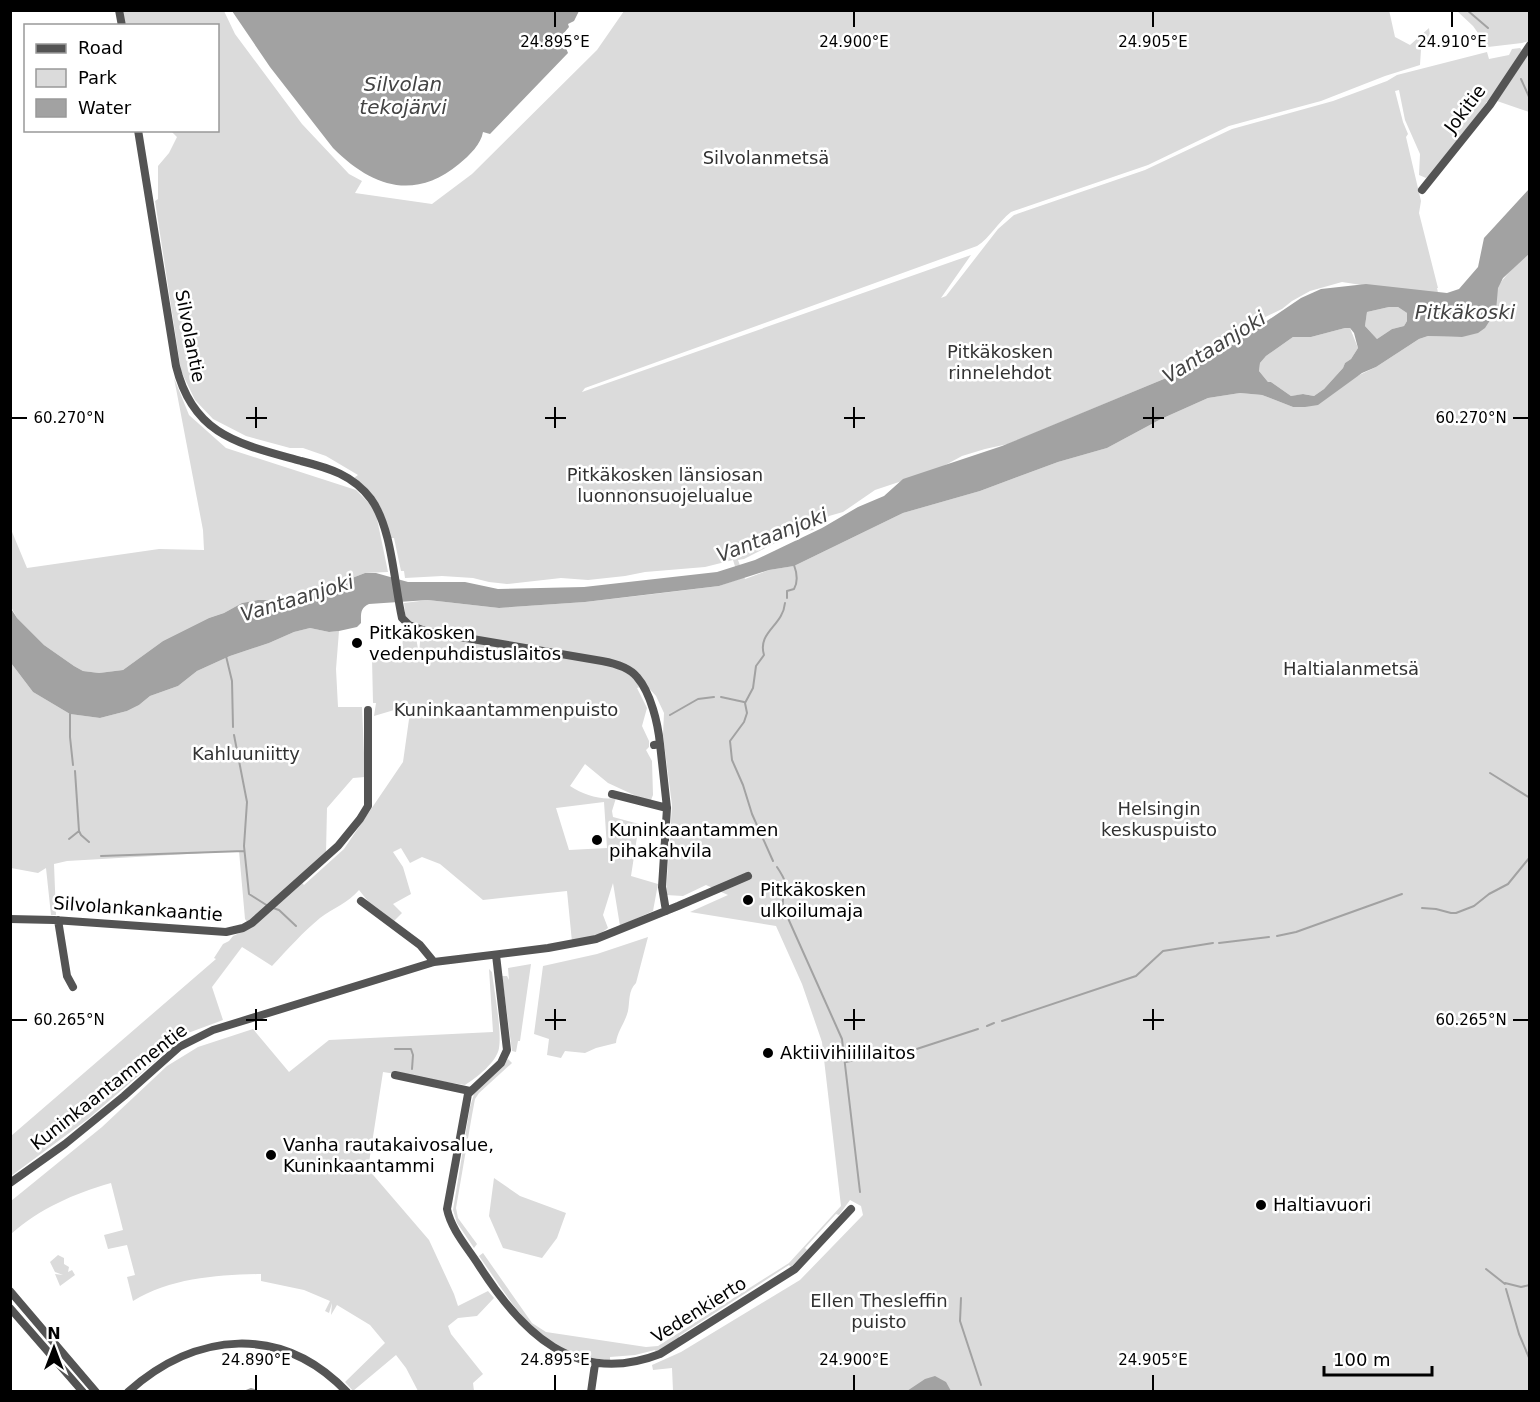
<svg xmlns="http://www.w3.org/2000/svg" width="1540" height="1402" viewBox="0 0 1540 1402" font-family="'DejaVu Sans',sans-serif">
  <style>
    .green { fill: #dbdbdb; fill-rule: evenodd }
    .water { fill: #a2a2a2; fill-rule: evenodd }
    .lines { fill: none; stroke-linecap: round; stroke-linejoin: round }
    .stream { stroke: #a2a2a2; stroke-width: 2 }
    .minor { stroke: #545454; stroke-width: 8 }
    .ticks { fill: none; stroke: #000; stroke-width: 2 }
    .poi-dot { fill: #000; stroke: #fff; stroke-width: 2 }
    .labels { text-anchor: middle; stroke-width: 5; stroke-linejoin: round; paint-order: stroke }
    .street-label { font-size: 18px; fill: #000; stroke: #fff }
    .park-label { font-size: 18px; fill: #323232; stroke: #fff }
    .poi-label { font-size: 18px; fill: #000; stroke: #fff; text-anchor: start }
    .water-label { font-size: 20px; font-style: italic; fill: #434343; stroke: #fff }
    .ticks-label { font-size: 15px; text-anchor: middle; fill: #000; stroke: #fff; stroke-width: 5; stroke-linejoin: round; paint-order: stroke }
  </style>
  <rect width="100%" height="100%" fill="#fff"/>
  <path class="green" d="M1389 10 1395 37 1410 45 1429 28 1431 43 1421 49 1420 65 1385 76 1321 101 1229 126 1148 165 1011 212C998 222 990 238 977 246L585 388 582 392 971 255 941 298 946 296 998 229 1014 215 1145 170 1232 129 1333 101 1387 81 1397 75 1487 52 1489 59 1509 55 1512 49 1520 48 1522 50C1496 94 1461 135 1430 175L1426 178 1419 175 1420 154 1405 120 1399 90 1395 91 1403 122 1408 134 1406 137 1421 201 1419 213 1438 288H1437L1439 297 1342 282 1310 291 1292 301 1282 309 1257 321 1249 329 1246 337 1202 363 1008 444 985 449 962 456 938 469 875 490 843 512 829 516 813 530 795 533 744 559 738 560 745 579 769 570 794 566 903 513 980 491 1058 462 1107 448 1161 419 1208 398 1240 393 1262 395 1293 407 1376 367 1419 339 1428 336 1462 337C1481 311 1504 271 1529 254V1391H673L672 1368 653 1370 652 1365 681 1352 800 1280 863 1215 861 1206 850 1200 839 1215 836 1214 805 1248 807 1250 791 1267 789 1265 679 1336 680 1338 656 1352 655 1350 635 1355 610 1357V1360C594 1359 574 1356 560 1348 524 1328 502 1288 479 1256L483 1253 532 1323 546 1332 646 1347 658 1346 789 1263 841 1206 822 1042 802 984 776 926 690 912 728 895 706 885 683 896 666 895 672 805 663 735 664 713 656 696 646 685 637 688 647 708 642 726 649 741V747L646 750 652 761 653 795 651 800 647 801 608 783 585 764 570 786C584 795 599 800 616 798L612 811 613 817 639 824 631 876 658 884 653 911 620 926 613 883 603 915 608 928 598 935 572 942 567 891 483 900 440 864 422 857 410 863 401 848 393 852 403 867 411 894 393 904 402 913 394 921 371 905 359 890C348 903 333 908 320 918 303 932 288 949 272 966L242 947 212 987 223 1020 188 1033 88 1119 11 1176V1136L216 959 214 958 223 944 229 941 233 936 251 928 302 883 304 885 344 849 403 762 411 705 374 716 376 703H373L372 658H403L402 624 416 637 419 655 421 628C404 620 406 620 404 603L428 600 499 608 585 602 654 594 719 586 739 579 733 560 705 567 645 572 625 576 588 580 561 578 507 584 489 582 473 578 442 576 405 578 404 571H401L394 538H391C383 511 379 495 354 478L358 475 326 456 303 448H290L246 436 213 419 195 400 181 371 155 201 158 199V166L169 153 177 137 171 131 218 130V26L127 25 123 21 122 11H224L235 34 302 124 349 174 362 181 355 193 432 204 472 174 597 50 624 11ZM604 802 607 848 569 850 556 808Z
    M1457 11H1529V41L1522 43 1488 47 1473 26Z
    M1529 53V112L1497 101Z
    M1389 307H1398L1407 313V321L1404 326 1392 329 1377 339 1365 326 1367 312Z
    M1345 328H1350L1358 348 1351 359 1345 363 1343 368 1324 389 1314 396 1304 394 1291 396 1271 382H1268L1259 371 1260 363 1266 356 1293 337H1311Z
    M174 378 189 415 226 448 356 490 375 509 388 572 365 573 295 600H258L242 603 224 613 209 618 163 641 123 670 99 673 83 671 74 666 44 645 17 618 11 607 10 527 27 568 159 549 204 550 203 530Z
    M310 628 329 632 339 631 336 669 338 707H362L365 777 353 778 327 808 326 853 248 923 245 919 239 851 67 861 54 864 56 915H51L46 868 38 873 11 868V663L33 692 70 714 100 718 127 711 139 705 150 696 178 686 197 671 230 656 269 643 294 632Z
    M648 937 636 983C628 991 630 1001 628 1011 625 1023 617 1032 616 1043L596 1048 585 1053 565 1051 561 1058 547 1055 549 1039 534 1034 543 966 597 954Z
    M531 964 520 1041H518L516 1052 512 1051 502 976H507L509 980 508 968Z
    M489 969 492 972C494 991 502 1030 499 1048 497 1062 476 1078 465 1085L383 1072 368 1169 429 1240 454 1294 458 1306 488 1291 494 1298 477 1316 458 1318 448 1326 451 1334 483 1374 473 1383 474 1391H418L406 1368 396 1355 353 1391 345 1382 385 1343 370 1325 337 1305 331 1315 332 1303 329 1313 325 1311 330 1301 304 1290 261 1281V1274C217 1275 171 1278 133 1301L127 1277 135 1275 127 1245 108 1249 104 1235 123 1230 111 1183C73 1194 41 1208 11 1234V1201L102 1127 167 1066 198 1047 253 1029 289 1072 329 1040 493 1032Z
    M508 1059 512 1063 479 1093 475 1099 472 1115 456 1208 458 1218 477 1244 474 1248 457 1223 453 1210 470 1107 474 1094Z
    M494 1178 520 1196 566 1213 557 1238 542 1258 503 1248 489 1216Z
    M58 1255 64 1258V1264L69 1267 68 1272 72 1270 75 1275 60 1286 55 1274 63 1275 55 1272 50 1262Z"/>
  <path class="water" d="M579 11 574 21 568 24 569 27 552 47 566 48 568 53 490 134 483 132C481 144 470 155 459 164 414 201 372 187 333 148L270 67 232 11Z
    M1529 189V254L1503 278 1498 288 1496 311 1485 328 1478 333 1462 337 1428 336 1419 339 1376 367 1362 373 1318 405 1305 407H1293L1262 395 1240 393 1208 398 1161 419 1107 448 1058 462 980 491 903 513 794 566 769 570 719 586 585 602 499 608 428 600 369 604C360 608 361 614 361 623L357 627 339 631 329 632 310 628 294 632 269 643 230 656 197 671 178 686 150 696 139 705 127 711 100 718 70 714 33 692 11 663 10 607 17 618 44 645 74 666 83 671 99 673 123 670 163 641 209 618 224 613 242 603 258 600H295L365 573H376L408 582H465L498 589 584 587 717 572 755 560 822 528 858 507 884 496 903 479 1002 446 1188 369 1224 350 1301 298 1321 289 1366 284 1447 293 1459 289 1478 267 1484 238ZM1389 307H1398L1407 313V321L1404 326 1392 329 1377 339 1365 326 1367 312ZM1345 328H1350L1354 333 1358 348 1351 359 1345 363 1343 368 1324 389 1314 396 1303 394 1291 396 1271 382H1268L1259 371 1260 363 1266 356 1293 337H1311Z
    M935 1376 946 1382 951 1391H907L925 1379Z"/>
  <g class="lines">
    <path class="stream" d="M1467 10 1488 28
      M1521 79 1530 99
      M787 598V591L794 589C798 582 797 573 794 565
      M226 656 232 681 233 727
      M721 697 744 702
      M70 714V737L73 765
      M670 715 698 699 714 697
      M234 735 247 802 244 846 249 894 268 906
      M1490 773 1530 798
      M79 831 81 835 89 842
      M69 839 79 831 75 771
      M101 856 244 851
      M773 861 752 814 743 785 732 760 730 741 744 722 747 713 745 703 753 688 756 666 764 655C757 632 783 626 785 603
      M777 867C793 891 781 884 783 907L842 1039 860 1192
      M273 908 279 910 296 926
      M1422 908 1436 909 1451 913H1456L1474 906 1489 894 1508 884 1530 857
      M1277 936 1296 932 1402 894
      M1219 943 1269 937
      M1002 1021 1136 976 1163 951 1213 943
      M987 1026 994 1023
      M395 1049H411L413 1055 412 1069
      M862 1060 889 1058 978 1029
      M846 1062 855 1060
      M1486 1269 1505 1284
      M1505 1283 1521 1287 1530 1285
      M1506 1289 1519 1334 1530 1360
      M961 1298 960 1321 981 1385
      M244 1392 251 1389 260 1392"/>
    <path class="minor" d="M119 10 122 26
      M138 130 176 366C193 436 240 444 301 461 329 468 353 475 371 499 392 528 394 583 402 618L409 625 425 631 602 661C613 663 629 667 637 677 651 693 658 724 660 744
      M1422 190 1490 105 1530 45
      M654 745 660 744 667 808 662 887 666 911
      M612 794 667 808
      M361 901 420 945 434 962
      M10 919 54 920 226 932 243 928 252 923 338 846 360 819 368 806V710
      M58 920 67 976 73 987
      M496 955 507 1050 501 1063 468 1094 447 1209C451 1229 467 1247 478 1264 521 1332 575 1387 660 1354L795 1269 851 1209
      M395 1075 470 1091
      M10 1183 65 1144 124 1096 179 1047 213 1030 434 962 548 948 596 939 678 906 748 876
      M10 1291 96 1392
      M10 1308 83 1392
      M128 1392C196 1331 282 1324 347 1392
      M591 1392 595 1364"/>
  </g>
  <path class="ticks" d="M555 12V27M854 12V27M1153 12V27M1452 12V27M256 407V428M555 407V428M854 407V428M1153 407V428M12 418H27M246 418H267M545 418H566M844 418H865M1143 418H1164M1513 418H1528M256 1009V1030M555 1009V1030M854 1009V1030M1153 1009V1030M12 1020H27M246 1020H267M545 1020H566M844 1020H865M1143 1020H1164M1513 1020H1528M256 1375V1390M555 1375V1390M854 1375V1390M1153 1375V1390"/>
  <g class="poi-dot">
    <circle cx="357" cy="643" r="6"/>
    <circle cx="597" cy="840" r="6"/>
    <circle cx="748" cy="900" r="6"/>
    <circle cx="768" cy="1053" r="6"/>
    <circle cx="271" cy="1155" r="6"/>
    <circle cx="1261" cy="1205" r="6"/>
  </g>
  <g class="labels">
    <g class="street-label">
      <text transform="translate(1465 109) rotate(-53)" y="6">Jokitie</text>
      <text transform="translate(190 336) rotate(79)" y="6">Silvolantie</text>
      <text transform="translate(138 909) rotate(4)" y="6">Silvolankankaantie</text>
      <text transform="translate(109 1087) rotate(-38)" y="6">Kuninkaantammentie</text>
      <text transform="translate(699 1310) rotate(-32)" y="6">Vedenkierto</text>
    </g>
    <g class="park-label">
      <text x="766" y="164">Silvolanmetsä</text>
      <text x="1000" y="358">Pitkäkosken<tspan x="1000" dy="21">rinnelehdot</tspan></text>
      <text x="665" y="481">Pitkäkosken länsiosan<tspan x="665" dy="21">luonnonsuojelualue</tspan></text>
      <text x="1351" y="675">Haltialanmetsä</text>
      <text x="506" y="716">Kuninkaantammenpuisto</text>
      <text x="246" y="760">Kahluuniitty</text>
      <text x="1159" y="815">Helsingin<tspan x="1159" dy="21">keskuspuisto</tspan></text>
      <text x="879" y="1307">Ellen Thesleffin<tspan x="879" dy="21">puisto</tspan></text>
    </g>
    <g class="poi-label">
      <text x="369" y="639">Pitkäkosken<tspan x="369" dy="21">vedenpuhdistuslaitos</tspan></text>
      <text x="609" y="836">Kuninkaantammen<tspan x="609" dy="21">pihakahvila</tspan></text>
      <text x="760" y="896">Pitkäkosken<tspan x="760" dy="21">ulkoilumaja</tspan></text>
      <text x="780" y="1059">Aktiivihiililaitos</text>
      <text x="283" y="1151">Vanha rautakaivosalue,<tspan x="283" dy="21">Kuninkaantammi</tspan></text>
      <text x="1273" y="1211">Haltiavuori</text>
    </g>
    <g class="water-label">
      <text x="403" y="91">Silvolan<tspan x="403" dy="23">tekojärvi</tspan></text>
      <text x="1465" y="319">Pitkäkoski</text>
      <text transform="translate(1214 347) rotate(-32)" y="7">Vantaanjoki</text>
      <text transform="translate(772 535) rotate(-21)" y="7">Vantaanjoki</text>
      <text transform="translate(297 598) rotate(-17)" y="7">Vantaanjoki</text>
    </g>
  </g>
  <g class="ticks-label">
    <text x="555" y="47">24.895°E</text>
    <text x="854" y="47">24.900°E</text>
    <text x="1153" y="47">24.905°E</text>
    <text x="1452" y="47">24.910°E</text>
    <text x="69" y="423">60.270°N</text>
    <text x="1471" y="423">60.270°N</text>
    <text x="69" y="1025">60.265°N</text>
    <text x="1471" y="1025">60.265°N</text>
    <text x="256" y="1365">24.890°E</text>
    <text x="555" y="1365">24.895°E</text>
    <text x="854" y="1365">24.900°E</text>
    <text x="1153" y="1365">24.905°E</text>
  </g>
  <rect width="1540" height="1402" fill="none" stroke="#000000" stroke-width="24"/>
  <rect x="24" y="24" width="195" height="108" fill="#ffffff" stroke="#999999" stroke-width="1.5"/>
  <rect x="36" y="44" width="30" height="9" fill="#545454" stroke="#999999" stroke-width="1.5"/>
  <text x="78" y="54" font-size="18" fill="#000000">Road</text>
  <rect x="36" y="69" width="30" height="18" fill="#dbdbdb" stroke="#999999" stroke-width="1.5"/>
  <text x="78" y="84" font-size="18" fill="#000000">Park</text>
  <rect x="36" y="99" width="30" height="18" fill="#a2a2a2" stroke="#999999" stroke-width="1.5"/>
  <text x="78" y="114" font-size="18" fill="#000000">Water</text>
  <g transform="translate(54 1348)" stroke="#ffffff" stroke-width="4.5" paint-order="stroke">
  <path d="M0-4.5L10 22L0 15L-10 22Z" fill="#000000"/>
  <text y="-9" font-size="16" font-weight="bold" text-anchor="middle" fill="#000000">N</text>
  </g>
  <path d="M1324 1366v9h108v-9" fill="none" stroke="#000000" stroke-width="3"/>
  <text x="1333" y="1366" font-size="18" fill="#000000" stroke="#ffffff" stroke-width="4.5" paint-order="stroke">100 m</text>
</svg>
